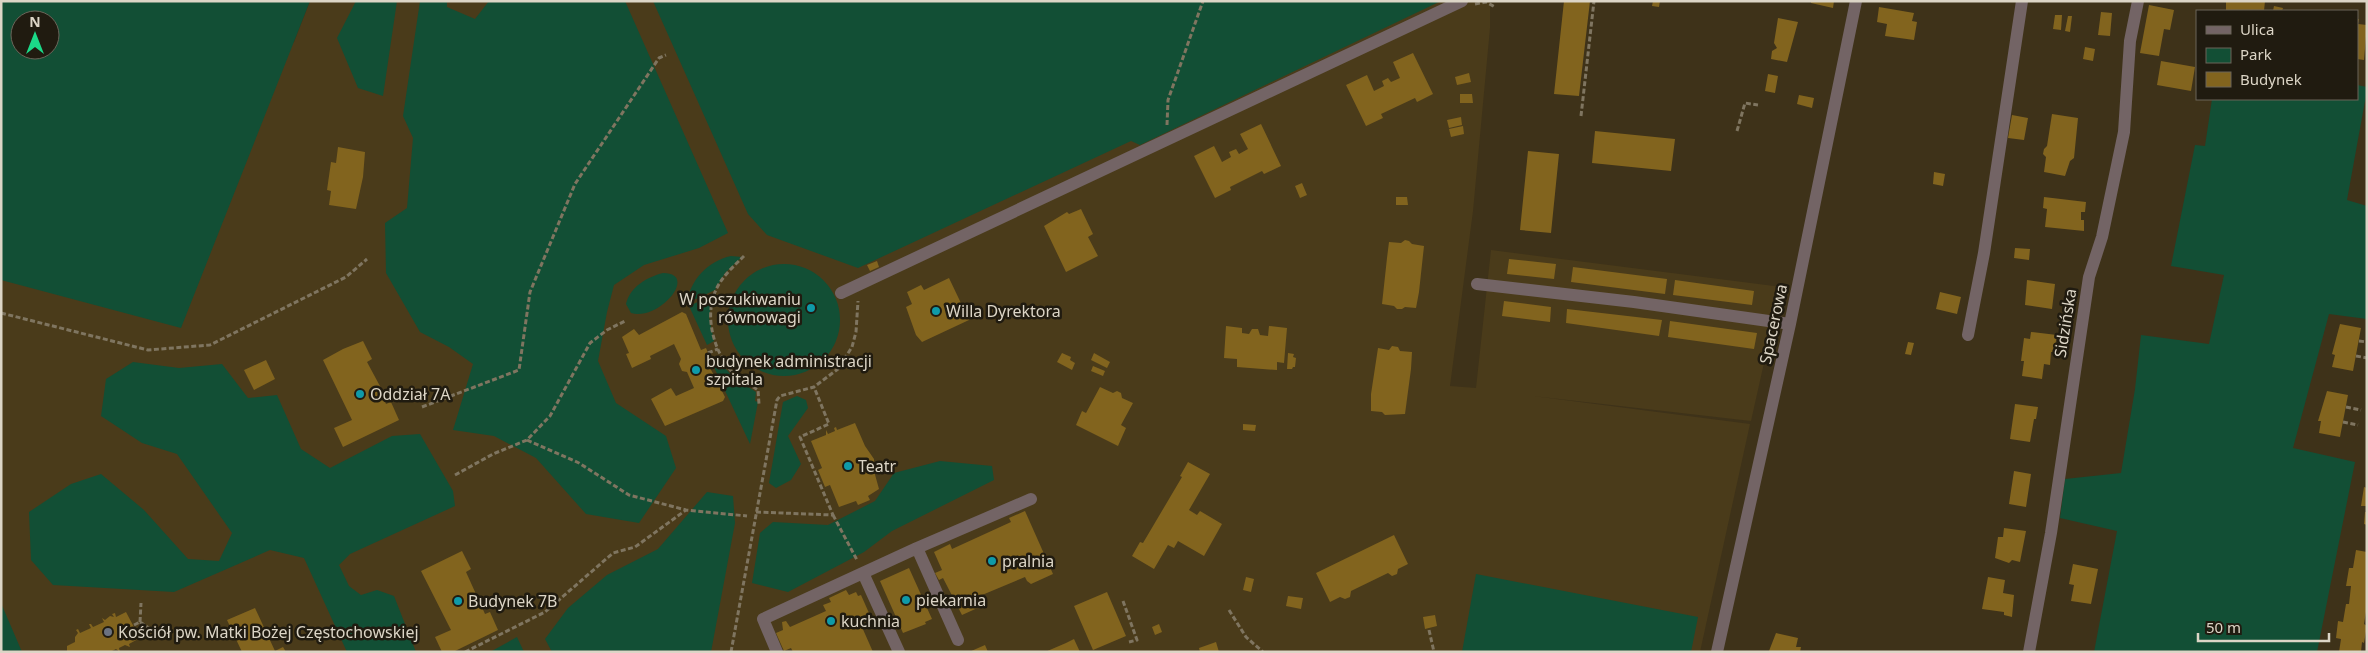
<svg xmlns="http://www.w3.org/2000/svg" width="2368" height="653" viewBox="0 0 2368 653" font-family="'Noto Sans',sans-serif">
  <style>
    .built { fill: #4a3b1a }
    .green { fill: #124f35; fill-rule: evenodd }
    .building { fill: #82641e }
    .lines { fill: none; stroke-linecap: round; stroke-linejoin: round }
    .path { stroke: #7f7560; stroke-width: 3; stroke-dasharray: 5 2.5; stroke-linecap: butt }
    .minor { stroke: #736465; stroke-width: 12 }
    .culture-dot { fill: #0f9aa8; stroke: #201b10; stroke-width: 2 }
    .worship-dot { fill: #6b7280; stroke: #201b10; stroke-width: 2 }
    .labels { text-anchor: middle; stroke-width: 5; stroke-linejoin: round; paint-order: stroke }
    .poi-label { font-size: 16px; fill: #dcd5c6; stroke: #201b10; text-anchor: start }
    .street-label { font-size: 16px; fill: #dcd5c6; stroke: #201b10 }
  </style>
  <rect width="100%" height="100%" fill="#3e3219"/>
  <path class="built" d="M310 1H1490V28L1473 211 1450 386 1476 388 1491 250 1781 287 1751 421 1533 396 1750 424 1700 652H1V279L294 42Z"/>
  <path class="green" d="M1 1H310L181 328 1 280ZM20 20H50V50H20Z
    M356 1H397L383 96 358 88 337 38Z
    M420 1H447V7L475 19 489 1H625L728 233 699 248 644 265 614 285 607 312 598 361 616 403 666 436 676 468 639 523 586 514 536 458 494 436 453 430 473 364 449 347 420 332 386 273 385 223 407 208 413 138 403 116Z
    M653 1H1441L1140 145 1131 141 858 268 767 235 748 214Z
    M2357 85 2367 87V90L2347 200 2367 206V319L2329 314 2293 448 2355 462 2317 652H2094L2117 531 2060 518 2065 479 2121 473 2135 389 2141 335 2209 344 2224 275 2171 266 2195 145 2205 146 2212 99H2357Z
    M731 256 742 257 725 273 715 290 687 303C690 280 708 261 731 256Z
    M728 320a56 56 0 1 1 112 0a56 56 0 1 1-112 0Z
    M663 273C699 273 660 321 631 313L626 304C630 287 647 277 663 273Z
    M713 295 709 317 714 341 707 345 689 306Z
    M718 360 733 377 756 392 755 401 758 402 750 444 712 363Z
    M133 362 179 368 222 364 248 398 277 395 301 449 330 468 392 436 420 434 453 491 455 506 350 554 339 565 349 586 361 595 377 590 394 596 416 652H347L304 558 270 550 174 592 53 585 31 560 29 512 71 484 101 474 144 510 188 559 219 561 232 533 177 454 142 443 101 416 106 379Z
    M797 396 806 400 808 408 788 436 801 464 791 480 776 488 769 483 783 402Z
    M940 461 992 466 994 480 892 531 864 552 788 592 752 583 760 533 773 522 828 525 875 501 894 473Z
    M707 492 733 496 735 523 711 652H552L545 639 568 608 607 575 658 549Z
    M1476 574 1698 617 1691 652H1462Z
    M1 603 22 652H1Z
    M517 637 524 652H490Z"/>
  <path class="building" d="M1564 1H1590L1579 96 1554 94Z
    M1653 1H1660L1659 7 1652 6Z
    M1811 1H1834L1833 8 1811 3Z
    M2226 1H2265L2264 11 2226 10Z
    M2149 5 2174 10 2170 30 2164 29 2159 56 2140 53Z
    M2274 6 2283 8 2282 11H2273Z
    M1879 7 1914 13 1912 21 1917 22 1914 40 1885 36 1887 24 1877 22Z
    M2101 12 2112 13 2110 36 2098 35Z
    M2055 15H2062L2061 30 2053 29Z
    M2068 16H2072L2070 32 2065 31Z
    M1778 18 1798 22 1787 62 1771 59 1772 51 1777 48 1774 43Z
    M2357 19H2359L2358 24 2367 25 2364 60 2357 59Z
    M2085 47 2095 49 2093 61 2083 59Z
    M1413 53 1433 94 1417 102 1415 98 1381 114 1383 118 1366 126 1346 85 1367 75 1374 91 1384 86 1382 81 1388 78 1391 82 1400 78 1393 62Z
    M2161 61 2195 67 2191 91 2157 85Z
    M1469 73 1471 82 1457 85 1455 77Z
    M1768 74 1778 76 1775 93 1765 91Z
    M1460 94H1472L1473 103H1460Z
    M1799 95 1814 98 1812 108 1797 104Z
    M2052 114 2078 118 2074 158 2070 161 2065 176 2044 172 2046 157 2043 154 2044 149 2047 146Z
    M2012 115 2028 118 2024 140 2008 138Z
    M1461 117 1462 125 1449 128 1447 120Z
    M1261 124 1281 166 1264 174 1262 171 1230 187 1231 190 1215 198 1194 156 1214 146 1222 162 1231 157 1229 152 1236 149 1239 154 1248 149 1240 134Z
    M1463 126 1464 134 1451 137 1449 129Z
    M1595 131 1675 139 1671 171 1592 163Z
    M338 147 365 152 363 177 356 209 329 205 331 191 327 190 331 162 336 163Z
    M1528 151 1559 154 1551 233 1520 230Z
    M1934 172 1945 174 1943 186 1933 184Z
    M1302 183 1307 195 1300 198 1295 186Z
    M1396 197H1407L1408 205H1396Z
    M2044 197 2086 202 2085 212H2081V220H2084V231L2045 227 2047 209 2043 208Z
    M1081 209 1093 234 1088 237 1098 256 1066 272 1044 226 1067 212 1069 214Z
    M1405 240 1409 241 1412 244 1424 246 1419 292 1416 308 1405 307 1402 309H1397L1394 306 1382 304 1387 258 1389 242 1401 243Z
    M2015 248 2030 249 2029 260 2014 258Z
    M1509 259 1556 264 1554 279 1507 274Z
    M877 261 879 267 870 271 867 265Z
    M1573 267 1667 279 1665 294 1571 282Z
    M949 278 969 320 922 342 916 335 906 307 912 304 907 292 921 285 924 290Z
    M1675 280 1754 291 1752 305 1673 295Z
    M2027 280 2055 284 2052 309 2025 305Z
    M1940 292 1961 297 1957 314 1936 309Z
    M1504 301 1551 307 1550 322 1502 316Z
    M1567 309 1662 320 1659 336 1566 323Z
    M682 312 686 314 701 350 706 348 711 360 707 362 725 397 723 401 665 426 651 399 671 388 676 396 694 388 687 372 682 371 679 364 681 359 674 344 650 356 651 359 632 368 626 354 629 353 622 337 634 329 639 335Z
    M1670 321 1757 333 1754 349 1668 337Z
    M2340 324 2361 328 2353 371 2332 367 2335 355 2332 354Z
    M1226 326 1242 328V333L1249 334 1252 329H1258L1260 335 1268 336 1269 326 1287 328 1284 363 1277 362V370L1237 367V359L1224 358Z
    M2031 332 2057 335 2054 352H2051L2050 365 2044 364 2042 379 2022 376 2024 361H2021L2024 338 2030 339Z
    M363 341 372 359 367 362 381 388 380 389 386 404 391 402 399 420 343 447 334 428 352 420 323 360 343 349Z
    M1908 342 1914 343 1911 355 1905 354Z
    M1392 346 1398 347 1400 351 1412 352 1411 369 1405 414 1385 415 1382 412 1371 411V394L1378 348 1389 350Z
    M1062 353 1071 357 1070 360 1075 363 1072 370 1057 362Z
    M1094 353 1110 362 1107 368 1091 360Z
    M1288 353 1294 354 1293 357 1296 358 1295 367H1293L1292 369H1287Z
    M266 360 275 379 254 390 244 370Z
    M1093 366 1105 371 1103 376 1091 371Z
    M1100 387 1113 393 1117 391 1121 393 1122 398 1133 403 1121 425 1126 428 1118 446 1076 425 1082 411 1086 413Z
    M2327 391 2348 395 2340 437 2319 433 2321 421H2318Z
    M2015 404 2038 407 2036 419H2034L2030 442 2010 439Z
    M855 423 865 446 874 459V471L879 489 868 496 870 500 858 505 856 501 839 507 830 485 825 487 818 470 822 468 811 441 826 435V430L828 434 835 431 834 428 836 427 837 430Z
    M1243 424 1256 425 1255 431 1243 430Z
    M1188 462 1210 474 1189 510 1197 515 1200 511 1222 524 1204 556 1178 541 1174 548 1168 545 1154 569 1132 556 1140 542 1143 543 1182 477 1180 476Z
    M2014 471 2031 474 2026 507 2009 504Z
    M2364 487 2367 488V506H2361Z
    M1025 511 1053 574 1031 584 1027 581 1025 577 982 595 984 601 982 606 962 615 943 578 939 580 935 573 942 570 934 552 950 544 952 549 1011 522 1009 518Z
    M2365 512H2367V525L2364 524Z
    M2004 528 2026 531 2020 562 2012 560 2009 563 1995 558 1998 537H2003Z
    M1394 535 1408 564 1398 569 1397 574 1392 576 1388 573 1351 591 1350 597 1345 599 1340 597 1330 602 1316 573Z
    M2356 550 2367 552V606L2364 624 2367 626 2364 643 2362 642 2361 652H2339L2341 639 2336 638 2338 621 2343 622 2346 604H2349L2351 586H2346L2349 568H2353Z
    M462 551 471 569 466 572 485 614 490 612 498 630 453 652H442L435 637 451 630 421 571Z
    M2073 564 2098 569 2091 604 2071 601 2074 585 2069 584Z
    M909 568 932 619 925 622 926 624 903 633 880 581Z
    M1246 577 1254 579 1251 592 1243 590Z
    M1988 577 2005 580 2003 593 2014 595 2012 617 2004 615V612L1982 609Z
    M846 590 849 595 856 592 858 596 861 595 869 613 858 618 873 652H793L791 648 784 651 776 633 783 630 782 622 786 621 790 627 826 611 823 605 831 602 829 598Z
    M1107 592 1126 636 1093 650 1074 606Z
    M1288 596 1303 598 1301 609 1286 606Z
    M255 608 275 651 283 647 286 652H242L227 620Z
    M126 612 136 631H135L138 639 129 644 130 647 125 645 119 648 120 652 116 649 110 652H67V646L75 642V637L78 633 76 630 78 629 80 633 91 628 89 624H91L93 627 104 622 102 618 105 620 110 616 114 617 112 614 115 613 116 617Z
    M1435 615 1437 626 1425 629 1423 617Z
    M1159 624 1162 632 1155 635 1152 627Z
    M1776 633 1798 638 1796 647H1801L1800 652 1769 651Z
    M1074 639 1080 652H1045L1066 643Z
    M1216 642 1219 652H1200L1199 648Z
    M985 645 988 652H969Z"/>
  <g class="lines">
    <path class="path" d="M1475 4 1486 2 1495 7
      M1581 116 1594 1
      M1167 125 1168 100 1203 1
      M1737 131 1745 103 1758 105
      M744 256C734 266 721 277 715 292 704 319 715 355 735 375 742 381 751 385 758 390L759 404
      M1 313 148 350 210 345 346 277 367 259
      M2359 341 2367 342
      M708 353 718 349
      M2356 356 2367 358
      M422 407 519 370 530 292 575 184 659 58 666 55
      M2346 407 2361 410
      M2343 422 2358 425
      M527 440 579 463 629 495 686 510 747 516
      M455 475 493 454 527 440 550 416 590 343 607 330 625 321
      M756 512 833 515 800 437 829 424 814 387
      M833 515 857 560
      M1123 601 1137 640 1129 642
      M1229 610 1246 637 1263 652
      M140 622 158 634
      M140 622 141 603
      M134 625 140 622
      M1429 630 1434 652
      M2366 631H2367
      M465 652 545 612 613 553 635 547 686 510
      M731 652 777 400 780 396 814 387 838 369 852 347 856 332 858 301"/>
    <path class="minor" d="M1477 284 1634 302 1790 324
      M841 293 1462 1
      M1968 335 1984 253 2022 1
      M917 548 958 640
      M863 573 899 652
      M777 652 763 619 917 548 1031 499
      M1717 652 1790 324 1856 1
      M2029 652 2051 533 2089 277 2102 237 2124 132 2130 41 2138 1"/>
  </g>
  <g class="culture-dot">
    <circle cx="811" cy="308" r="5"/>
    <circle cx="936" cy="311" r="5"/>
    <circle cx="696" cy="370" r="5"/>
    <circle cx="360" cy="394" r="5"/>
    <circle cx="848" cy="466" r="5"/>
    <circle cx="992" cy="561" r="5"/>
    <circle cx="906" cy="600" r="5"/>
    <circle cx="458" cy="601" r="5"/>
    <circle cx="831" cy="621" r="5"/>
  </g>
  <circle class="worship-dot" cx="108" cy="632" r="5"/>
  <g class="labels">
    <g class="poi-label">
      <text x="801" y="305" text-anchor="end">W poszukiwaniu<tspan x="801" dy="18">równowagi</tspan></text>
      <text x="946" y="317">Willa Dyrektora</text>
      <text x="706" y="367">budynek administracji<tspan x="706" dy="18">szpitala</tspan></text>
      <text x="370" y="400">Oddział 7A</text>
      <text x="858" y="472">Teatr</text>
      <text x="1002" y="567">pralnia</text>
      <text x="916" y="606">piekarnia</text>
      <text x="468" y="607">Budynek 7B</text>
      <text x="841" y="627">kuchnia</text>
      <text x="118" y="638">Kościół pw. Matki Bożej Częstochowskiej</text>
    </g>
    <g class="street-label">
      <text transform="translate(2065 323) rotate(-81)" y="6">Sidzińska</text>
      <text transform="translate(1773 324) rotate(-78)" y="6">Spacerowa</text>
    </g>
  </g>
  <rect width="2368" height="653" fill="none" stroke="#dcd5c6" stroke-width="5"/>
  <rect x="2196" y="10" width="162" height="90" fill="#201b10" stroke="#6b6559"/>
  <rect x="2206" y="26" width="25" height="8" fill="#736465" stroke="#6b6559"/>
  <text x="2240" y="35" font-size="15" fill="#dcd5c6">Ulica</text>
  <rect x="2206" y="48" width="25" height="15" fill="#124f35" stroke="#6b6559"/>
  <text x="2240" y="60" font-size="15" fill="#dcd5c6">Park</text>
  <rect x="2206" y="72" width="25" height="15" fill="#82641e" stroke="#6b6559"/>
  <text x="2240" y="85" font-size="15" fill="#dcd5c6">Budynek</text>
  <g transform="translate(35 35)"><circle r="24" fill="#201b10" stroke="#6b6559"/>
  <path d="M0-4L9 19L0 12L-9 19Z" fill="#1bd988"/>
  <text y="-8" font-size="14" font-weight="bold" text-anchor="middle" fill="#dcd5c6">N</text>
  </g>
  <path d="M2198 633v8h131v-8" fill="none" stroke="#dcd5c6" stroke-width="2.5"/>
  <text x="2206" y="633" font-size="15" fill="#dcd5c6" stroke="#201b10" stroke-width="4" paint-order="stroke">50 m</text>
</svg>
